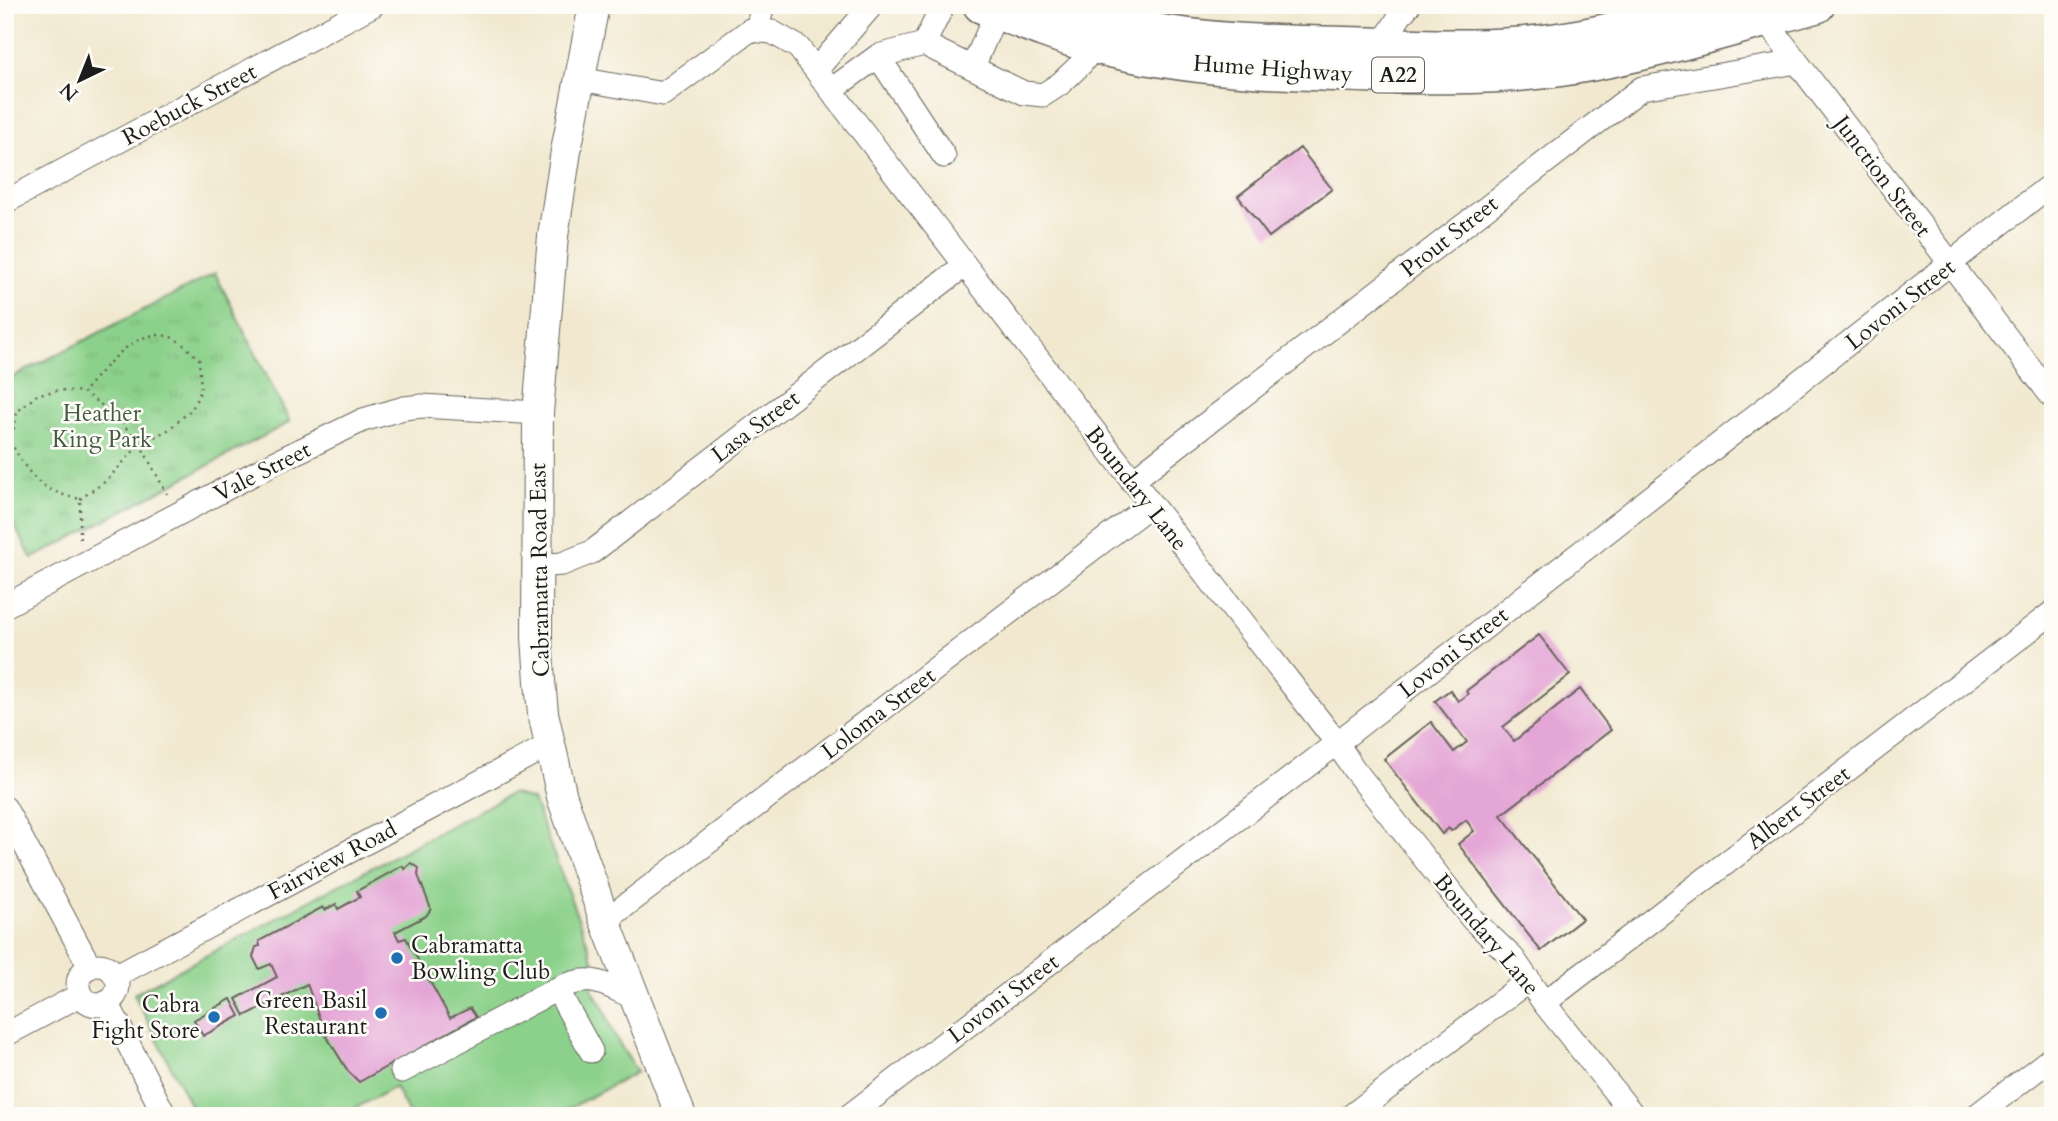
<svg xmlns="http://www.w3.org/2000/svg" width="2058" height="1121" viewBox="0 0 2058 1121" font-family="Cardo,serif">
  <style>
    .park { fill: url(#park-tufts); stroke: #547654; stroke-width: 2 }
    .pitch { fill: #8cd18b; stroke: #547654; stroke-width: 2 }
    .building { fill: #e4a6d6 }
    .lines { fill: none; stroke-linecap: round; stroke-linejoin: round }
    .minor-casing { stroke: #67635b; stroke-width: 25 }
    .major-casing { stroke: #67635b; stroke-width: 32 }
    .highway-casing { stroke: #67635b; stroke-width: 38 }
    .path { stroke: #67635b; stroke-width: 2.5; stroke-dasharray: 2 5; stroke-linecap: butt }
    .minor { stroke: #fff; stroke-width: 23 }
    .major { stroke: #fff; stroke-width: 30 }
    .highway { stroke: #fff; stroke-width: 35 }
    .poi-dot { fill: #1f6fb2; stroke: #fdfcf7; stroke-width: 2.5 }
    .labels { text-anchor: middle; stroke-width: 5; stroke-linejoin: round; paint-order: stroke }
    .shield { fill: #fdfcf7; stroke: #605f5e; stroke-width: 2 }
    .shield-label { font-size: 21px; font-weight: bold; fill: #1c1c1c }
    .street-label { font-size: 23px; fill: #1c1c1c; stroke: #fdfcf7 }
    .park-label { font-size: 23px; fill: #435b43; stroke: #fdfcf7 }
    .poi-label { font-size: 23px; fill: #1c1c1c; stroke: #fdfcf7; text-anchor: end }
  </style>
  <defs>
    <pattern id="park-tufts" width="24" height="20" patternUnits="userSpaceOnUse" patternTransform="scale(1.75)"><rect width="24" height="20" fill="#8cd18b"/><path d="M3 7l-1-3M5 7V3M7 7l1-3M15 17l-1-3M17 17v-4M19 17l1-3" fill="none" stroke="#78b377"/></pattern>
  </defs>
  <rect width="100%" height="100%" fill="#fdfcf7"/>
  <filter id="ink" filterUnits="userSpaceOnUse"><feTurbulence type="fractalNoise" baseFrequency=".0143" numOctaves="2"/><feDisplacementMap in="SourceGraphic" scale="14" xChannelSelector="R" yChannelSelector="G"/><feConvolveMatrix kernelMatrix="1 2 1 2 8 2 1 2 1" color-interpolation-filters="sRGB"/></filter>
  <filter id="wash" filterUnits="userSpaceOnUse"><feTurbulence type="fractalNoise" baseFrequency=".00686" numOctaves="4" result="noise"/><feDisplacementMap in="SourceGraphic" scale="28" xChannelSelector="R" yChannelSelector="G"/><feGaussianBlur stdDeviation="1.57" result="paint"/><feColorMatrix in="noise" values="0 0 0 0 0 0 0 0 0 0 0 0 0 0 0 0 0 1.4 0 .05"/><feComposite in="paint" operator="in"/></filter>
  <g filter="url(#wash)">
    <rect width="100%" height="100%" fill="#f1e8cf"/>
    <path class="park" d="M215 273 290 422 32 559 5 507V381Z"/>
    <path class="pitch" d="M512 793 533 800 589 947 596 969 592 988 594 993 603 1007 614 1035 637 1072 555 1116H410L395 1087 340 1116H196L134 994Z"/>
    <g id="blocks">
      <path class="building" d="M1300 148 1332 189 1269 237 1238 196Z
        M1539 635 1570 675 1503 727 1514 741 1580 689 1611 730 1501 815 1582 919 1541 951 1458 844 1474 831 1466 820 1451 831 1449 828 1442 834 1384 759 1431 722 1454 752 1467 742 1435 701 1450 690 1458 701 1468 694 1466 691Z
        M411 863 419 868 418 875 431 909 426 916 395 932 399 940 406 938 450 1018 470 1008 476 1017 359 1082 348 1071 325 1034 307 984 245 1016 236 999 277 977 271 964 259 969 253 957 256 947 260 946 259 941 323 907 325 910 336 904 338 909 360 897 357 891 402 866 405 869Z
        M231 999 240 1016 203 1036 194 1020Z"/>
    </g>
  </g>
  <g filter="url(#ink)">
    <use href="#blocks" fill-opacity="0" stroke="#67635b" stroke-width="2"/>
    <g class="lines">
      <defs>
        <path id="minor" d="M1765 20 2053 398
          M757 29 763 5
          M924 44 943 5
          M1381 46 1400 16 1409 5
          M878 56 944 156
          M973 67 997 11
          M816 70 872 5
          M580 79 663 94 750 30 772 32 798 47 965 265 1337 743 1353 768 1473 920 1513 958 1544 1003 1634 1116
          M831 90 878 56 924 44 1024 93 1043 95 1060 84 1081 64 1095 45
          M5 202 373 5
          M1132 481 1642 88 1797 62
          M537 566 562 564 592 552 965 265
          M5 606 272 464 363 420 404 408 422 406 538 413
          M5 808 90 967
          M605 921 1150 505
          M78 985a20 20 0 1 1 40 0a20 20 0 1 1-40 0Z
          M115 976 549 745
          M107 1002 165 1116
          M1544 1003 2053 612
          M5 1035 80 995
          M591 1051 557 989C591 972 603 984 635 998
          M402 1071 557 989
          M849 1116 1337 743 2053 183
          M1351 1116 1529 980
          M1976 1116 2053 1057"/>
        <path id="major" d="M594 5 566 151 553 236 538 413 537 637 540 681 543 713 562 797 605 921 681 1116"/>
        <path id="highway" d="M981 5C1019 20 1057 36 1096 46 1187 69 1281 72 1375 75 1440 76 1505 78 1570 67 1654 53 1735 27 1817 5
          M1062 5C1088 14 1115 23 1143 29 1217 44 1295 43 1370 45 1432 47 1494 50 1555 41 1606 34 1656 19 1705 5"/>
      </defs>
      <use href="#minor" class="minor-casing"/>
      <use href="#major" class="major-casing"/>
      <use href="#highway" class="highway-casing"/>
      <path class="path" d="M80 499 106 481 140 444 168 430 192 409 201 390 199 359C191 352 183 343 173 338 136 323 105 369 83 392
        M80 539V499C40 491 31 478 11 443L17 412 38 394 62 390 83 392 114 414 140 444 167 494"/>
      <use href="#minor" class="minor"/>
      <use href="#major" class="major"/>
      <use href="#highway" class="highway"/>
    </g>
  </g>
  <g class="poi-dot">
    <circle cx="397" cy="958" r="7"/>
    <circle cx="381" cy="1013" r="7"/>
    <circle cx="214" cy="1017" r="7"/>
  </g>
  <g class="labels">
    <rect class="shield" x="1372" y="57.5" width="52" height="35" rx="5"/>
    <g class="shield-label">
      <text x="1398" y="82">A22</text>
    </g>
    <g class="street-label">
      <text transform="translate(1273 68) rotate(4)" y="8">Hume Highway</text>
      <text transform="translate(189 104) rotate(-28)" y="8">Roebuck Street</text>
      <text transform="translate(1883 176) rotate(53)" y="8">Junction Street</text>
      <text transform="translate(1449 236) rotate(-38)" y="8">Prout Street</text>
      <text transform="translate(1900 304) rotate(-38)" y="8">Lovoni Street</text>
      <text transform="translate(755 426) rotate(-37)" y="8">Lasa Street</text>
      <text transform="translate(262 471) rotate(-27)" y="8">Vale Street</text>
      <text transform="translate(1137 488) rotate(52)" y="8">Boundary Lane</text>
      <text transform="translate(539 570) rotate(-91)" y="8">Cabramatta Road East</text>
      <text transform="translate(1453 652) rotate(-38)" y="8">Lovoni Street</text>
      <text transform="translate(878 713) rotate(-37)" y="8">Loloma Street</text>
      <text transform="translate(1798 807) rotate(-37)" y="8">Albert Street</text>
      <text transform="translate(332 860) rotate(-28)" y="8">Fairview Road</text>
      <text transform="translate(1487 934) rotate(50)" y="8">Boundary Lane</text>
      <text transform="translate(1003 998) rotate(-37)" y="8">Lovoni Street</text>
    </g>
    <g class="park-label">
      <text x="102" y="421">Heather<tspan x="102" dy="26">King Park</tspan></text>
    </g>
    <g class="poi-label">
      <text x="411" y="953" text-anchor="start">Cabramatta<tspan x="411" dy="26">Bowling Club</tspan></text>
      <text x="367" y="1008">Green Basil<tspan x="367" dy="26">Restaurant</tspan></text>
      <text x="200" y="1012">Cabra<tspan x="200" dy="26">Fight Store</tspan></text>
    </g>
  </g>
  <rect width="2058" height="1121" fill="none" stroke="#fdfcf7" stroke-width="28"/>
  <g transform="translate(80 80) rotate(223)" stroke="#fdfcf7" stroke-width="5" paint-order="stroke">
  <path d="M0-5L12 26L0 18L-12 26Z" fill="#1c1c1c"/>
  <text y="-10" font-size="19" font-weight="bold" text-anchor="middle" fill="#1c1c1c">N</text>
  </g>
</svg>
